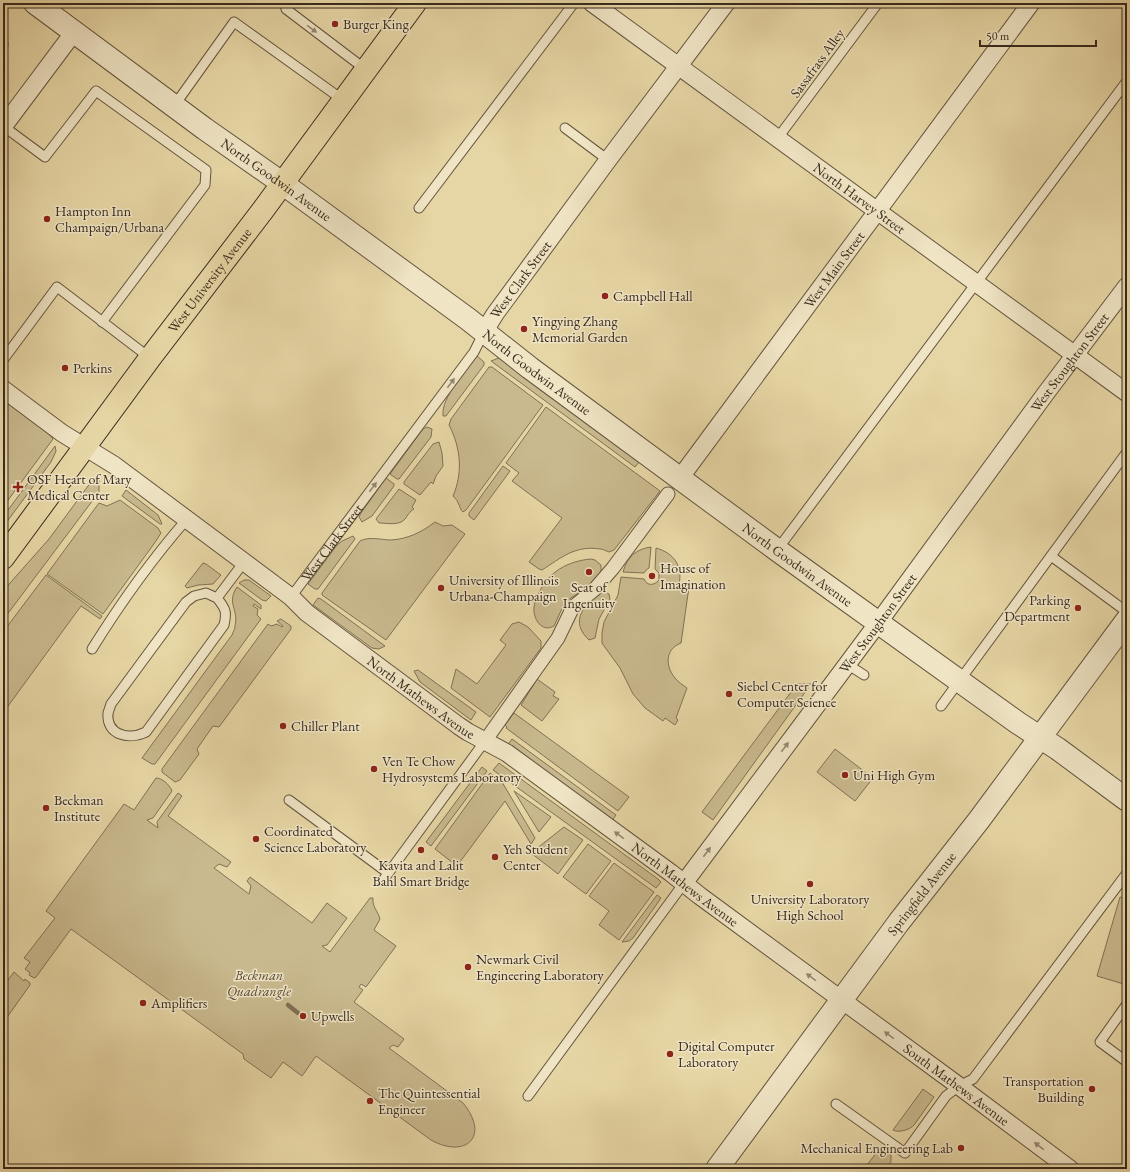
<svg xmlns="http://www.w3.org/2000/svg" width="1130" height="1172" viewBox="0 0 1130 1172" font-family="'EB Garamond',serif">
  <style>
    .green { fill: #c9b98e; stroke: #807256 }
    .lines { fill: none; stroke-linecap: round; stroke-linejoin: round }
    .stream { stroke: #7e6e53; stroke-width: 4.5 }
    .service-casing { stroke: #64553f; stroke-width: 11 }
    .pedestrian-casing { stroke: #64553f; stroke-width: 15 }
    .minor-casing { stroke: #64553f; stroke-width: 19 }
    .tertiary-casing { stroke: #64553f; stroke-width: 24 }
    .primary-casing { stroke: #382a1d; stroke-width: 24 }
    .service { stroke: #efe4c4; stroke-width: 9 }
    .pedestrian { stroke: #efe4c4; stroke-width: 13 }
    .minor { stroke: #efe4c4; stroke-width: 17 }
    .tertiary { stroke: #efe4c4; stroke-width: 22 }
    .primary { stroke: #e7d6a5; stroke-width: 22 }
    .oneway { fill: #948770 }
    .poi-dot { fill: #8f2418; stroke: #efe4c4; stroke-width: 1.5 }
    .labels { text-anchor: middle; stroke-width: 3; stroke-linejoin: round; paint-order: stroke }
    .poi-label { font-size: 14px; fill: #382a1d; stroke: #efe4c4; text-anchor: start }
    .street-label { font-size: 14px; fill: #382a1d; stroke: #efe4c4 }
    .park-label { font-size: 14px; font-style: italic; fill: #554734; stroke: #efe4c4 }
  </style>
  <rect width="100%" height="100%" fill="#e7d6a5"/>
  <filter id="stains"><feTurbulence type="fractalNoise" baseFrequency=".005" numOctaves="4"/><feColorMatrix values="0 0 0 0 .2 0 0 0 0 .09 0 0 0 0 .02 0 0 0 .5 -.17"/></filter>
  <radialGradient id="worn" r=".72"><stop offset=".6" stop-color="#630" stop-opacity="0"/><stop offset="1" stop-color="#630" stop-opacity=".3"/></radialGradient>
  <path class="green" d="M477 356 484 362V365L446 416H443C441 397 466 371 477 356Z
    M499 358 639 462 635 467 491 361Z
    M489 367H492L543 405 466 510 463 512C459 509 460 502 453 496 463 473 461 448 449 425L451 419Z
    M3 400 47 432 53 439 3 507Z
    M546 407 660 491 614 550 609 552C606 551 603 549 600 549 575 545 561 558 542 570L539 569 529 562 562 518 512 481 519 473 506 463Z
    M427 427 432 429 431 437 399 479H397L390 474 423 429Z
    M439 442 442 453 443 466 436 476 433 484 431 482 420 495 404 484V482L433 444Z
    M55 446 56 451 51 462 3 527V517Z
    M503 466 510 471 474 520 469 516V513Z
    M386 478 394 484V486L372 516 362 522 359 517 361 513Z
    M99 479V492L3 620V591L49 539 88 486 93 481Z
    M399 489 416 500 412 507 414 509C409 512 408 515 405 519 400 526 386 523 379 523L376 519Z
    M126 490 158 515 162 524H160L122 496Z
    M120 500 158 528 161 533 156 541 103 614 47 574 99 503 107 506Z
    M435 522 443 526 452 525 465 534 386 640 322 595V593L360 541C369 536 382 540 391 540 408 539 422 532 435 522Z
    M353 536 355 539 318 589H315L308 584 337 545 342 541Z
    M651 547 649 568 646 570 644 573 623 572C627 557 636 549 651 547Z
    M656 548C674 553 683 566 679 584L689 587 681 643C665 649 665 666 675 678 678 682 683 685 687 688L676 718 678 720 675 725 665 718 663 721 645 708 633 694 620 668 604 646 602 643V633L604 622 618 595 621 577 644 579C647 586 654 586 659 580V573L655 569Z
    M591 559 595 560 601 565V572L589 586 565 602 554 626C542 633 533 619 534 608 534 603 537 598 539 593 548 572 568 561 591 559Z
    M203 563 206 564 221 575 213 584 198 585 187 588 185 586Z
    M46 575 102 616 100 619 81 606 3 713V632Z
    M244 580H249L271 596 266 601 262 600 239 583Z
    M237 587 261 605V609L254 604 253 606 258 609 257 615 261 619 155 764H152L142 758 232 635C233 632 235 629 235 626 239 609 226 604 237 587Z
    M604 591 609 594 610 599 599 619 595 638 589 640C573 625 579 611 593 598 597 595 599 592 604 591Z
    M318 598 321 599 385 646 379 649 372 648 313 605Z
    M281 619 291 626V629L219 727 213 726 197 749 199 754 180 780 175 782 162 772V769L268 624 271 626 277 624 282 627 283 626 277 621Z
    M519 622 528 627 541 641V648L490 717 451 688 456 669 477 684 506 645 500 640 512 624Z
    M418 670 476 712 471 720 420 682 414 671Z
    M537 679 555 692 553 696 559 699 542 721 521 705Z
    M797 684H811L713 820 702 812Z
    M514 713 629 797 618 811 506 728 507 727 505 725Z
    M512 739 616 815 611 822 507 746Z
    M835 749 873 778 855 801 817 772Z
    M499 763 658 879 661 882 656 888 493 770Z
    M482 767 487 771 431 846 426 842Z
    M490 773 502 782 535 838 531 844 505 801 457 866 435 849Z
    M156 778C162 778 170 785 172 791L153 818 147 820 158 828 157 822 178 793 182 796 168 816 231 862 227 867 219 864 214 868 249 894 251 886 247 881 250 877 312 923 327 903 347 918 327 945 322 946 330 952 370 898H373C372 907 378 911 380 919L374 930 396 946 366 987 361 984 359 987 363 990 354 1002 404 1039 398 1047 393 1045 389 1048 463 1103C491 1137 465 1159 431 1140L316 1056 302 1076 283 1062 271 1078 244 1059 243 1054 71 929 36 977 34 978 29 975 30 973 25 969 30 962 24 958 55 918 46 911 124 804 134 810Z
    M514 791 551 817 539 832Z
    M564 827 583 840 558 874 531 853Z
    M588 844 611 861 586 894 563 877Z
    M614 863 654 892 619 940 599 925 609 911 589 896Z
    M657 895 661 898 633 938 629 941 622 942Z
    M1120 897 1127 899V985L1097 976Z
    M14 972 24 981 25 979 30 983V985L3 1023V987Z
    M923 1089 934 1097 914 1125C910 1130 898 1133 893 1130Z
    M880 1148 891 1155V1162L886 1169H864Z"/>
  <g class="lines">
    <path class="stream" d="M288 1005 298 1013"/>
    <defs>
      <g id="service">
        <path d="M285 3 286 9 365 69"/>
        <path d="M3 44V45"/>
        <path d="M174 106 234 22 343 100"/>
        <path d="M3 126 45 157 96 91 206 170 205 185 102 322"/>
        <path d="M565 128 608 160"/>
        <path d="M777 139 878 3"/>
        <path d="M419 208 574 3"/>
        <path d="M3 360 57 287 150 358"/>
        <path d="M777 550 1127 81"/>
        <path d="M1051 556 1127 612"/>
        <path id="s1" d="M291 597 474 352 484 332"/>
        <path d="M217 598C226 609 227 612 224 625L146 732C130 740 106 736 108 713 109 710 110 707 111 704L186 602 194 596 206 593 217 598 244 562"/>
        <path d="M92 649C120 604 152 559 187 519"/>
        <path d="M847 664 864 675"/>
        <path d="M941 706 1127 452"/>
        <path d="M289 800 388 873"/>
        <path d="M384 879 485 741"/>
        <path d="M1127 1004 1100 1042 1127 1062"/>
        <path d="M528 1096 684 883"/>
        <path d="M836 1104 905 1153 946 1096 959 1086 973 1079 1127 873"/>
      </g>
      <path id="pedestrian" d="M485 741 558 638 573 607 594 590 613 568 668 494"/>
      <g id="minor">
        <path id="s2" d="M592 3 1127 393"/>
        <path d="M3 127 74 32"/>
        <path id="s3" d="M484 332 495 314 608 160 726 3"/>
        <path id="s4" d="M3 389 62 433 114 465 291 597 307 613 459 726 468 732 507 753 671 873 700 896 959 1086 1070 1169"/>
        <path id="s5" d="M680 478 1031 3"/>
        <path id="s6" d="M684 883 878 623 1046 393 1127 286"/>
      </g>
      <g id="tertiary">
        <path id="s7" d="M35 3 205 129 282 183 468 319 530 368 777 550 1018 723 1058 749 1127 800"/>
        <path id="s8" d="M717 1169 899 922 979 820 1127 620"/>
      </g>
      <g id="primary">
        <path id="s9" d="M3 558 150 358 263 210 415 3"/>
      </g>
    </defs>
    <use href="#service" class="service-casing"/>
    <use href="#pedestrian" class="pedestrian-casing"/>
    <use href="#minor" class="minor-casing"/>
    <use href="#tertiary" class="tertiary-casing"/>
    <use href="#primary" class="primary-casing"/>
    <use href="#service" class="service"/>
    <use href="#pedestrian" class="pedestrian"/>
    <use href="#minor" class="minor"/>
    <use href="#tertiary" class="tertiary"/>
    <use href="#primary" class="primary"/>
  </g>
  <defs><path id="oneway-solid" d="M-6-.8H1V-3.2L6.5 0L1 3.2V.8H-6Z"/></defs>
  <g class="oneway">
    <use href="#oneway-solid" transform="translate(312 29) rotate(36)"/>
    <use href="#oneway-solid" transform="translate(451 383) rotate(-53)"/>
    <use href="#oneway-solid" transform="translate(373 487) rotate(-53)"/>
    <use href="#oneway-solid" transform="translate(785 747) rotate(-53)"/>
    <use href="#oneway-solid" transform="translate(619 835) rotate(-144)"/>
    <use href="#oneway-solid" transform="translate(707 852) rotate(-53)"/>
    <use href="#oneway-solid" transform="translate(811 977) rotate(-144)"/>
    <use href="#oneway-solid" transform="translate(889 1035) rotate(-144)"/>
    <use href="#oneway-solid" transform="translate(1039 1146) rotate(-143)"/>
  </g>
  <g class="poi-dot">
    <circle cx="335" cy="24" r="4"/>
    <circle cx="47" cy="219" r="4"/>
    <circle cx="605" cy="296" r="4"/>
    <circle cx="524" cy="329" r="4"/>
    <circle cx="65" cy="368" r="4"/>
    <path d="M16 481h4v4h4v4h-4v4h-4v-4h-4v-4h4z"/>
    <circle cx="589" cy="572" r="4"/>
    <circle cx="652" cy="576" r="4"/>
    <circle cx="441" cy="588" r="4"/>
    <circle cx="1078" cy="608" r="4"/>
    <circle cx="729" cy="694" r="4"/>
    <circle cx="283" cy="726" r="4"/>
    <circle cx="374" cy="769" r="4"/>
    <circle cx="845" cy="775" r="4"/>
    <circle cx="46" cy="808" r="4"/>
    <circle cx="256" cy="839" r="4"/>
    <circle cx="421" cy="850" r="4"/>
    <circle cx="495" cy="857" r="4"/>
    <circle cx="810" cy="884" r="4"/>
    <circle cx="468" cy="967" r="4"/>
    <circle cx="143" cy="1003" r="4"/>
    <circle cx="303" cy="1016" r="4"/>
    <circle cx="670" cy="1054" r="4"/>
    <circle cx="1092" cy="1089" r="4"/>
    <circle cx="370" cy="1101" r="4"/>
    <circle cx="961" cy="1148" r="4"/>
  </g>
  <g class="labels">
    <g class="poi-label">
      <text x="343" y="29">Burger King</text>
      <text x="55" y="216">Hampton Inn<tspan x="55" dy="16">Champaign/Urbana</tspan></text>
      <text x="613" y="301">Campbell Hall</text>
      <text x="532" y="326">Yingying Zhang<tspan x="532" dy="16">Memorial Garden</tspan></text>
      <text x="73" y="373">Perkins</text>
      <text x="27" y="484">OSF Heart of Mary<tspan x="27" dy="16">Medical Center</tspan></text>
      <text x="660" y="573">House of<tspan x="660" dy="16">Imagination</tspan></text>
      <text x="449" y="585">University of Illinois<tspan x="449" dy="16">Urbana-Champaign</tspan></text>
      <text x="589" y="592" text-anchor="middle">Seat of<tspan x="589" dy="16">Ingenuity</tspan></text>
      <text x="1070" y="605" text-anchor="end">Parking<tspan x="1070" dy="16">Department</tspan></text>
      <text x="737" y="691">Siebel Center for<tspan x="737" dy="16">Computer Science</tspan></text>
      <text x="291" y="731">Chiller Plant</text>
      <text x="382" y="766">Ven Te Chow<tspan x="382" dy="16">Hydrosystems Laboratory</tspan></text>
      <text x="853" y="780">Uni High Gym</text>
      <text x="54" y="805">Beckman<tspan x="54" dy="16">Institute</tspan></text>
      <text x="264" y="836">Coordinated<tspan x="264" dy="16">Science Laboratory</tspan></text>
      <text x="503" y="854">Yeh Student<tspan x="503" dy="16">Center</tspan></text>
      <text x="421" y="870" text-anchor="middle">Kavita and Lalit<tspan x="421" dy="16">Bahl Smart Bridge</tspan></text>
      <text x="810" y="904" text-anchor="middle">University Laboratory<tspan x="810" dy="16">High School</tspan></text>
      <text x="476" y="964">Newmark Civil<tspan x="476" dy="16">Engineering Laboratory</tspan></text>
      <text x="151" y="1008">Amplifiers</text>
      <text x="311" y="1021">Upwells</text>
      <text x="678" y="1051">Digital Computer<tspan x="678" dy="16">Laboratory</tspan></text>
      <text x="1084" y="1086" text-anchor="end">Transportation<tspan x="1084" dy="16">Building</tspan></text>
      <text x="378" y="1098">The Quintessential<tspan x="378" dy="16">Engineer</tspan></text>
      <text x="953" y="1153" text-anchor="end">Mechanical Engineering Lab</text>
    </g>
    <g class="street-label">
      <text transform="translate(817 63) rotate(-54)" y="5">Sassafrass Alley</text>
      <text dy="5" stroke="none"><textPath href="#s7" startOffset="299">North Goodwin Avenue</textPath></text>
      <text dy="5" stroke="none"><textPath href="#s2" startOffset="331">North Harvey Street</textPath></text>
      <text dy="5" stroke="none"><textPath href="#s5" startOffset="259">West Main Street</textPath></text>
      <text dy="5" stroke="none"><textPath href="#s3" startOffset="64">West Clark Street</textPath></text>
      <text dy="5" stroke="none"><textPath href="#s9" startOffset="346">West University Avenue</textPath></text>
      <text dy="5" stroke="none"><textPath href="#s6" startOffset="648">West Stoughton Street</textPath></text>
      <text dy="5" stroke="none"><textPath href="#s7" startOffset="623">North Goodwin Avenue</textPath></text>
      <text dy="5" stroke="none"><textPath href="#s1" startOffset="68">West Clark Street</textPath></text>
      <text dy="5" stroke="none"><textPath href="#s7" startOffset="947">North Goodwin Avenue</textPath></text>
      <text dy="5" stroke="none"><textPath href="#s6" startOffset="324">West Stoughton Street</textPath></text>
      <text dy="5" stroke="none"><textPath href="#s4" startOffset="520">North Mathews Avenue</textPath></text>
      <text dy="5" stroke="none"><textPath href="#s4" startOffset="844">North Mathews Avenue</textPath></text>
      <text dy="5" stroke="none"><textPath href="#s8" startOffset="343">Springfield Avenue</textPath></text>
      <text dy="5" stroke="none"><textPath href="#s4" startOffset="1181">South Mathews Avenue</textPath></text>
    </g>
    <g class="park-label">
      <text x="259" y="980">Beckman<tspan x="259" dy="16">Quadrangle</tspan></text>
    </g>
  </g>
  <rect width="1130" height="1172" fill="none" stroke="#e7d6a5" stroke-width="16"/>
  <rect x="4" y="4" width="1122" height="1164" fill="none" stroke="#382a1d" stroke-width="2"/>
  <rect x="8" y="8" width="1114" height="1156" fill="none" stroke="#382a1d"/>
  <path d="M980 40v6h116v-6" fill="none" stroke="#382a1d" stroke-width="2"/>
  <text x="986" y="40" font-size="12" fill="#382a1d" stroke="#efe4c4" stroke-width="3" paint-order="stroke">50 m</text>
  <rect width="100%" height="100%" filter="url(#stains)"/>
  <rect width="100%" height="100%" fill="url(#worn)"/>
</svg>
